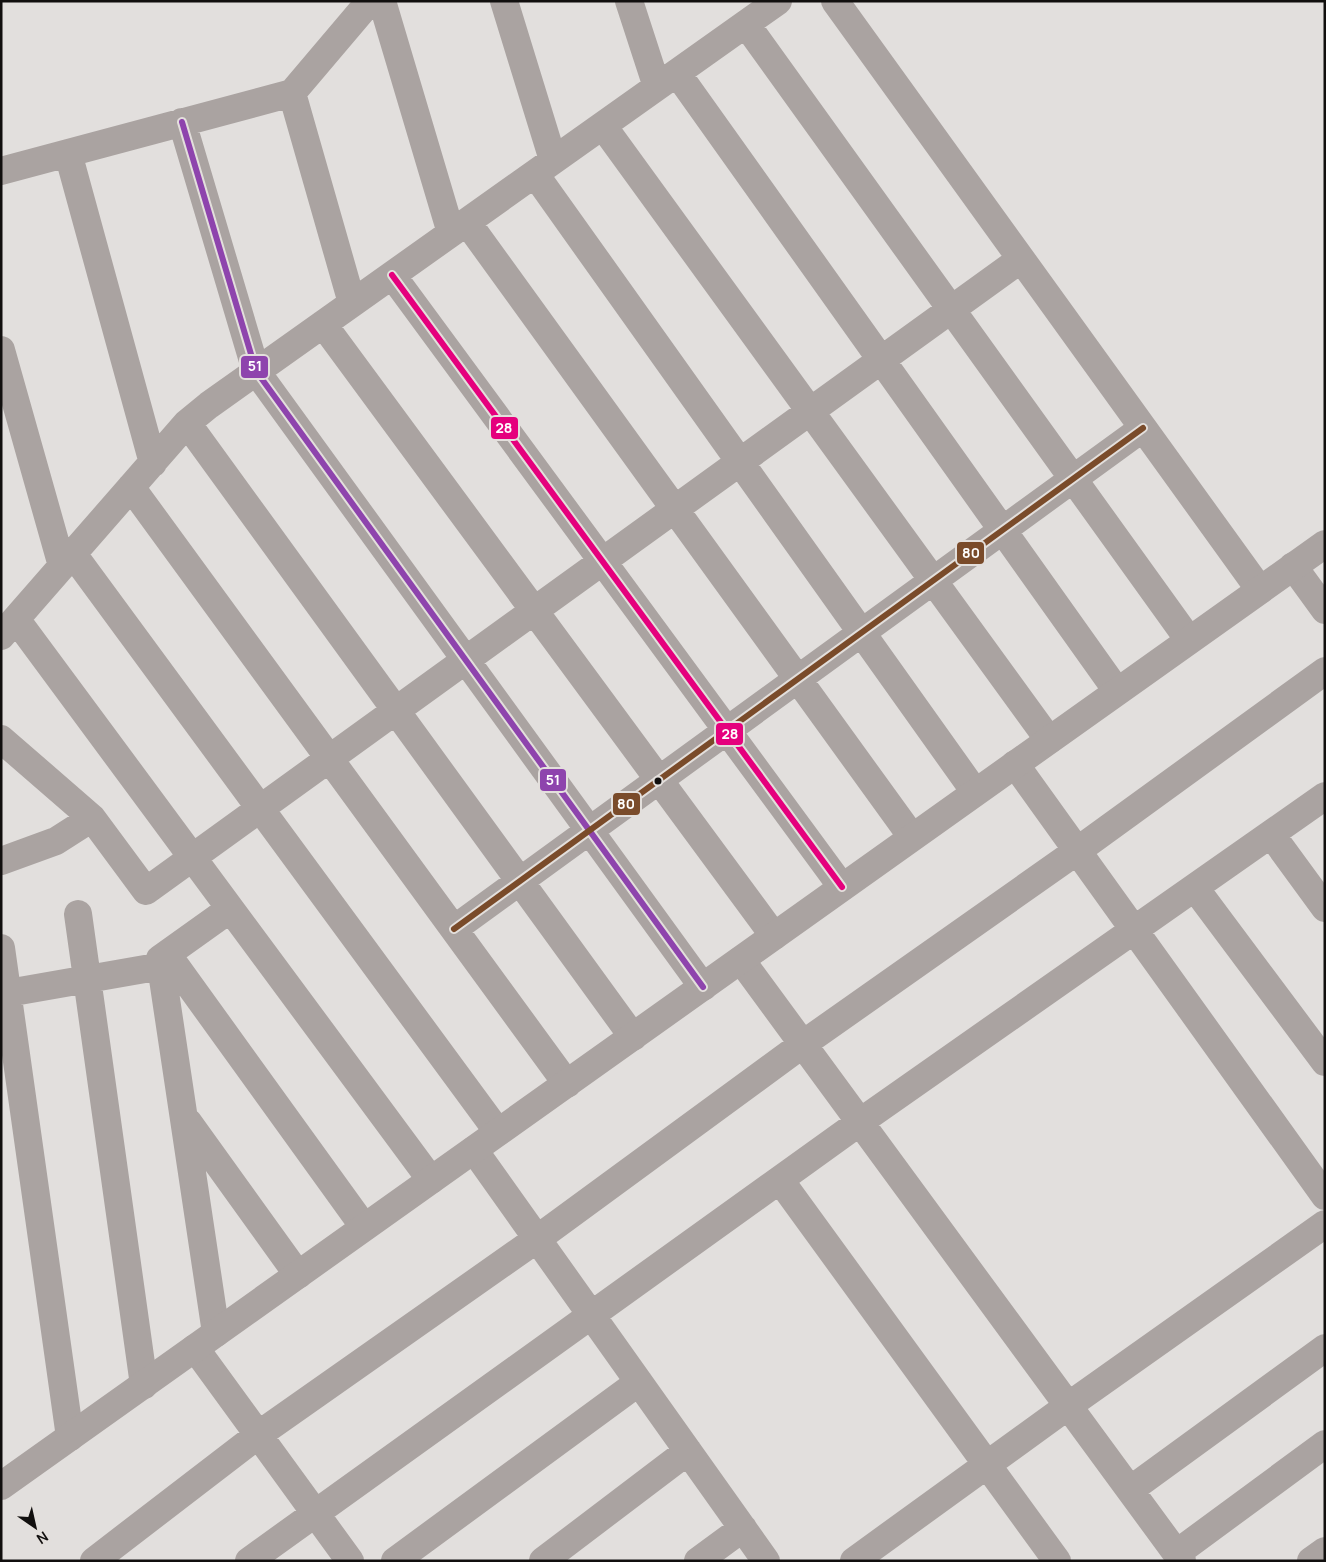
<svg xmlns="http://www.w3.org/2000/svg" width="1326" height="1562" viewBox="0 0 1326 1562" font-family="Manrope,sans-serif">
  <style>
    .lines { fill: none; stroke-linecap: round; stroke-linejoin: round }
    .minor { stroke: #aaa3a1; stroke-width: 28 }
    .tertiary { stroke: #aaa3a1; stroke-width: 28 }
    .bus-1-casing { stroke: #e3dfdc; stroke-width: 10 }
    .bus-2-casing { stroke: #e3dfdc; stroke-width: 10 }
    .bus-3-casing { stroke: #e3dfdc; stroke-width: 10 }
    .bus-1 { stroke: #8e44ad; stroke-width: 6 }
    .bus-2 { stroke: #e5007d; stroke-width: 6 }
    .bus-3 { stroke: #7a4b2a; stroke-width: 6 }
    .bus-dot { fill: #110f0e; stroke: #e3dfdc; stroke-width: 2 }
    .line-badge { stroke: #e3dfdc; stroke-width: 2 }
    .badge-label { font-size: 14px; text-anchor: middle; font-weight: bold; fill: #fff }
  </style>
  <rect width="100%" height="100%" fill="#e2dfdd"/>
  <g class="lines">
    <path class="minor" d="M382 1 451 233
      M504 1 553 160
      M629 1 657 87
      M835 1 1260 590
      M746 24 1189 640
      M677 73 1117 691
      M292 93 352 303
      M182 122 256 371 703 987
      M603 126 1049 740
      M68 153 153 463
      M1 171 292 93 370 1
      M535 174 975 792
      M467 222 912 837
      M392 275 842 887
      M323 324 774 936
      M1 350 62 566
      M187 423 633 1037
      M131 487 567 1084
      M73 554 498 1132
      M1293 566 1325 610
      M16 619 431 1180
      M1 636 187 423 209 405 778 1
      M1 739 92 818 146 891 1021 259
      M1015 764 1325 1196
      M1271 834 1325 908
      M1 861 56 841 92 818
      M1195 888 1325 1062
      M78 914 144 1385
      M454 929 1143 428
      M1 948 70 1437
      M167 954 364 1227
      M741 960 1182 1561
      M8 993 162 966
      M188 1122 298 1275
      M474 1150 766 1561
      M780 1180 1057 1561
      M216 1333 160 959 230 909
      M195 1348 350 1561
      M1130 1490 1325 1348
      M1177 1553 1325 1444
      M94 1561 258 1435 537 1239 803 1044 1077 851 1325 671
      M249 1561 860 1122 1325 796
      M395 1561 639 1382
      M543 1561 688 1451
      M698 1561 743 1528
      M854 1561 1068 1406 1325 1224
      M1311 1561 1325 1551"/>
    <path class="tertiary" d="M1 1486 1325 544"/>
    <defs>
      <path id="bus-1" d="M182 122 256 371 703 987"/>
      <path id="bus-2" d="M392 275 842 887"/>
      <path id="bus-3" d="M454 929 1143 428"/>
    </defs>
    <use href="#bus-1" class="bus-1-casing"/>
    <use href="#bus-2" class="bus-2-casing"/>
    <use href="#bus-3" class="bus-3-casing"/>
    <use href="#bus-1" class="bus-1"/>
    <use href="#bus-2" class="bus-2"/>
    <use href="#bus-3" class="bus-3"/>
  </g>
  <circle class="bus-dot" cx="658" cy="781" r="4.5"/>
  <g class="line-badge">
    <rect x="240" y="355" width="29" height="24" rx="5" fill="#8e44ad"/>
    <rect x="490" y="416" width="29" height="24" rx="5" fill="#e5007d"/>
    <rect x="956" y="541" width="29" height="24" rx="5" fill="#7a4b2a"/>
    <rect x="715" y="722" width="29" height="24" rx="5" fill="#e5007d"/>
    <rect x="539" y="768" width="28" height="24" rx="5" fill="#8e44ad"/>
    <rect x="612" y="792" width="29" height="24" rx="5" fill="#7a4b2a"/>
  </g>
  <g class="badge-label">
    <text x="255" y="371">51</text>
    <text x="504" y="433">28</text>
    <text x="971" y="558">80</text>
    <text x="730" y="739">28</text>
    <text x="553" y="785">51</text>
    <text x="626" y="809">80</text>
  </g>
  <rect width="1326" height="1562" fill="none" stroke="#110f0e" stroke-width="5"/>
  <g transform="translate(35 1527) rotate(146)" stroke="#e3dfdc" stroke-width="4" paint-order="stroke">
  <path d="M0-4L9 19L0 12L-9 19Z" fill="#110f0e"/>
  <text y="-8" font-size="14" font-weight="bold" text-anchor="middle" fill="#110f0e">N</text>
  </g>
</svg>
